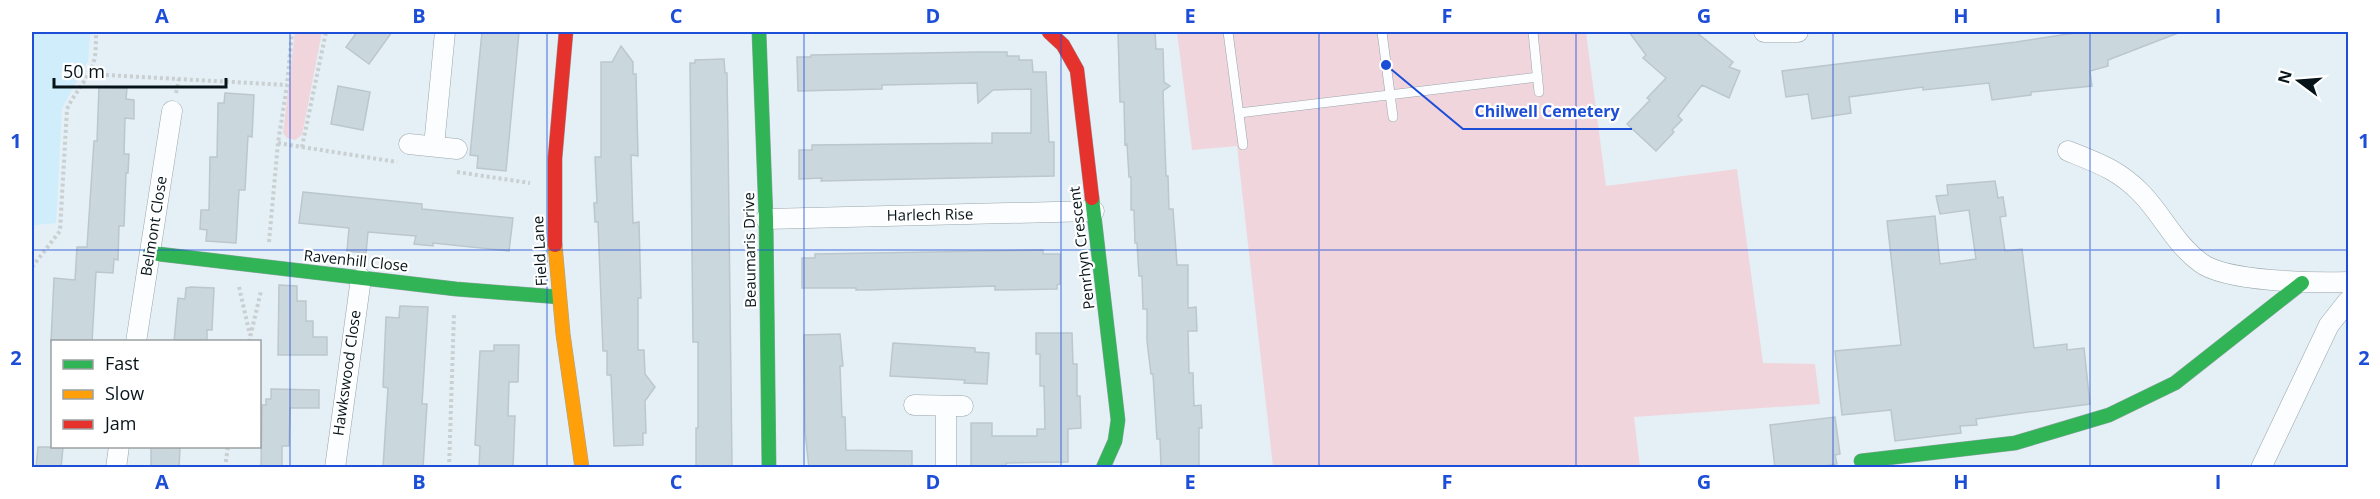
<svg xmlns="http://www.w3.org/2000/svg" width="2380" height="499" viewBox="0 0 2380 499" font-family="'Open Sans',sans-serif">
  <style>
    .built { fill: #cfedfb }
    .green { fill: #f1d5dc }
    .building { fill: #cad7dc; stroke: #bbc7cc; stroke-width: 1.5 }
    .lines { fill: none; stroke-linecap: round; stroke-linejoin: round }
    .lane-casing { stroke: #9aa6ab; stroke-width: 10 }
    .street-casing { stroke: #9aa6ab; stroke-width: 21 }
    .fast-casing { stroke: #9aa6ab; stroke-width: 15 }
    .slow-casing { stroke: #9aa6ab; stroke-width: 15 }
    .jam-casing { stroke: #9aa6ab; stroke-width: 15 }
    .path { stroke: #cacfd1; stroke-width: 4; stroke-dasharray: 3 3; stroke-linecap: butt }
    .lane { stroke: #fbfdfe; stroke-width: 9 }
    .street { stroke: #fbfdfe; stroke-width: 20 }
    .fast { stroke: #30b455; stroke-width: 14 }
    .slow { stroke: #ff9f0a; stroke-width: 14 }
    .jam { stroke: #e5322d; stroke-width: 14 }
    .grid { fill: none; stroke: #1d4ed8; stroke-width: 1.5; stroke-opacity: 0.55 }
    .labels { text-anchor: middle; stroke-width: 4.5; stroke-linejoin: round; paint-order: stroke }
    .street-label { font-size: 15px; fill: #061419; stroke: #fff }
    .leader { fill: none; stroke: #1d4ed8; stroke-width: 2 }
    .callout-dot { fill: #1d4ed8; stroke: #fff; stroke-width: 2 }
    .callout-label { font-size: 16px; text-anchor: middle; font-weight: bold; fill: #1d4ed8; stroke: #fff; stroke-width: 4.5; stroke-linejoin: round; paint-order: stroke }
    .neatline { fill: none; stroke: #1d4ed8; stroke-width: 2 }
    .grid-label { font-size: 20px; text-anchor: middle; font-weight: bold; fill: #1d4ed8 }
  </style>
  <rect width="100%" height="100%" fill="#e4f0f6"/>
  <path class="built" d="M32 32H90L88 61 62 108 56 223 35 225 32 239Z"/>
  <path class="green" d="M295 32H322L302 135 295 140 287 138 283 133Z
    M1177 32H1586L1606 186 1737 169 1763 363 1815 364 1820 404 1634 417 1640 467H1273L1237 146 1192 150Z"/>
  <path class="building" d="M357 32H392L369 64 346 47Z
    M482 32H519L506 171 477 168 478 156 470 155Z
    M1118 32H1155L1156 49H1163L1164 82 1170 86 1163 91 1166 176H1168L1169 209H1173L1177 265H1188V308L1196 307 1197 331H1188L1189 373H1193L1194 406 1201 405 1202 428H1199V468H1161L1160 439H1157L1153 374H1151L1147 341V309H1143L1142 276H1139L1137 243H1135L1134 210H1131V177H1129L1127 144 1125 145 1124 102H1120Z
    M1629 32H1696L1733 62 1729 67 1740 71 1729 98 1702 85 1678 116 1682 120 1672 130 1674 132 1656 151 1627 124 1650 100 1647 98 1666 78 1643 58 1646 55Z
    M2081 32 2178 33 2108 60V66L2090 71 2092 86 2031 92V95L1992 100 1989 83 1923 90V87L1849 97 1851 113 1812 119 1808 94 1786 97 1782 71 2016 42Z
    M621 46 633 62V74H636L638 156 631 155 633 223 639 222 641 298H638V350H644L645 374 655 387 645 401 646 433H643V445L614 446 611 375H607V351H603L598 222H595L594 203H597L595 157H601V62H612Z
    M976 52H1007V56H1019V60H1032L1033 72H1046L1049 142H1054V176L821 181 822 178 799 179V150H812V145L992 143V133H1031V89L993 90 978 103 977 83 882 85V89L798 91 797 57H811V55Z
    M724 59 725 73H727L728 137 732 467H696V428H698V342H693L690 63H695V60Z
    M338 86 370 92 363 130 331 124Z
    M99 87 127 88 126 99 134 100V119L125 118 124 154H129L128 173H126L124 226H119L118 260 114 259 113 273 96 272 92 342H51L54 278 75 280 77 247H87L94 141H97Z
    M225 93 254 95 252 137 248 136 245 190H239L236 243 206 241 207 230 200 229 201 210H209L210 157H217L218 103H224Z
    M1995 181 1998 198 2003 197 2006 216 2000 217 2005 251 2022 249 2034 348 2067 344V350L2084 348 2090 404 1976 419 1977 425 1960 426 1961 433 1895 441 1891 410 1842 415 1835 351 1901 345 1887 221 1935 216 1940 264 1976 259 1969 210 1940 214 1936 196 1948 195 1947 185Z
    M303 192 422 204V209L513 218 509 251 433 243V246L414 244 416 236 368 232 366 253 347 251 349 228 299 223Z
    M1043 250V254H1060V284L1057 285V289L995 290V286L867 290H856V288H802V258H815V254Z
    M279 285 297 286V301H306V321H313V337H327V355H278Z
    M191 287 214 288 212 330H207V342H174L178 298 185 299 186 288Z
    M400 306 428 307 422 404H427L423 468H383L388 388 383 387 386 317 399 318Z
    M1036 333H1072L1073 364H1077V396H1080L1081 428 1068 429V462L1006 463V468H971V423H992V436H1037V429H1045L1044 386H1040V354H1036Z
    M840 334 843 366H840L842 417H845L846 450 912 451V468H809L805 432 804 335Z
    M893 343 975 348V352L989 353 987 384 964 383 965 380 890 376Z
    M494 345H519L518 382H509L508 416H515L513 468H479L480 446 475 445 480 351H494Z
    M271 389 319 390V408H290L289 446H282V468H261L262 405H266V399H271Z
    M1835 417 1840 454 1835 455 1837 464 1810 468H1775L1770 425Z
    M38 447H63L61 468H36Z
    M151 447 180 448 179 468H151Z"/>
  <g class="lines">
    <defs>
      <path id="lane" d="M1228 32 1243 145
        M1382 32 1393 117
        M1533 32 1539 92
        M1239 113 1538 77"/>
      <path id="street" d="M1764 32H1798
        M409 144 457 149
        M434 146 445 32
        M2068 151C2098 163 2119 170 2142 194 2163 216 2175 244 2201 263 2227 282 2315 283 2348 282
        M766 219 1094 211
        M136 342 172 111
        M914 405 963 406
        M116 468 119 446
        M335 468 361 278
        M946 468V406
        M2261 468 2329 325 2348 301"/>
      <path id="fast" d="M759 32 766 219 769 468
        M1092 198 1118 420 1115 441 1103 468
        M150 253 456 289 559 297
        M1861 461 2015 443 2109 415 2175 383 2302 283"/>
      <path id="slow" d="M555 245 563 334 582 468"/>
      <path id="jam" d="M1049 32 1063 45 1077 70 1092 198
        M555 245V158L566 32"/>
    </defs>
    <use href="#lane" class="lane-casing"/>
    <use href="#street" class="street-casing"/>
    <use href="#fast" class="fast-casing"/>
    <use href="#slow" class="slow-casing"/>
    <use href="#jam" class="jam-casing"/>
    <path class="path" d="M88 74 287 85
      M176 93 179 79
      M278 143 302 147 326 32
      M302 147 397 162
      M457 172 530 183
      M269 242 278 143 287 85 292 32
      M32 267 60 231 67 109C75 91 92 76 95 56 96 48 96 40 96 32
      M239 287 250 335
      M249 342 261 291
      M225 468 228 446
      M449 468 454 314"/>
    <use href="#lane" class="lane"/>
    <use href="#street" class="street"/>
    <use href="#fast" class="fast"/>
    <use href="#slow" class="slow"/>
    <use href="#jam" class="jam"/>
  </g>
  <path class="grid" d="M290 32V468M547 32V468M804 32V468M1061 32V468M1319 32V468M1576 32V468M1833 32V468M2090 32V468M32 250H2348"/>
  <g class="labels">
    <g class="street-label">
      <text transform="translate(930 215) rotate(-1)" y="5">Harlech Rise</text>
      <text transform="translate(154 226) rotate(-81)" y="5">Belmont Close</text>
      <text transform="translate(1082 248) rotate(-97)" y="5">Penrhyn Crescent</text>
      <text transform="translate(750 250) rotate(-91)" y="5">Beaumaris Drive</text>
      <text transform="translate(540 251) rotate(-93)" y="5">Field Lane</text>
      <text transform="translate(356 261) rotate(6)" y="5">Ravenhill Close</text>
      <text transform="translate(347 373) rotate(-82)" y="5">Hawkswood Close</text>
    </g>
  </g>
  <path class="leader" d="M1386 65L1463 129H1632"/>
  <circle class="callout-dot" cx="1386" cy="65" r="6"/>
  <g class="callout-label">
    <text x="1547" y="117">Chilwell Cemetery</text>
  </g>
  <rect width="2380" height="499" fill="none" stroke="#ffffff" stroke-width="66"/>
  <rect x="51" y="340" width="210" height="108" fill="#ffffff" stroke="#9ba1a3" stroke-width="1.5"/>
  <rect x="63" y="360" width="30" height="9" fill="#30b455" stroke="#9ba1a3" stroke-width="1.5"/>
  <text x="105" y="370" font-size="18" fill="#061419">Fast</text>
  <rect x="63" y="390" width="30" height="9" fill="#ff9f0a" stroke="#9ba1a3" stroke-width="1.5"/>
  <text x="105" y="400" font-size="18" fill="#061419">Slow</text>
  <rect x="63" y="420" width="30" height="9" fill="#e5322d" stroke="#9ba1a3" stroke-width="1.5"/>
  <text x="105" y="430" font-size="18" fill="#061419">Jam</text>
  <g transform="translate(2299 81) rotate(286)" stroke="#ffffff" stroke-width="4.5" paint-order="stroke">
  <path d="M0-4.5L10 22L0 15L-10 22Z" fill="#061419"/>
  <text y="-9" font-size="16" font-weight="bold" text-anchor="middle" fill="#061419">N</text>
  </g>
  <path d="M54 78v9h172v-9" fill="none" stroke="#061419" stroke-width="3"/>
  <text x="63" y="78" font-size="18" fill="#061419" stroke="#ffffff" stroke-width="4.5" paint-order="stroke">50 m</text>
  <rect x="33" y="33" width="2314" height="433" class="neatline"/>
  <g class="grid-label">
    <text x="162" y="23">A</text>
    <text x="419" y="23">B</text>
    <text x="676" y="23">C</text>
    <text x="933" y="23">D</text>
    <text x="1190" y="23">E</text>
    <text x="1447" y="23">F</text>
    <text x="1704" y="23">G</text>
    <text x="1961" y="23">H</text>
    <text x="2218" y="23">I</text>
    <text x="16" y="148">1</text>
    <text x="2364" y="148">1</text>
    <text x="16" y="365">2</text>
    <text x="2364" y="365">2</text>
    <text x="162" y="489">A</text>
    <text x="419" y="489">B</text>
    <text x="676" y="489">C</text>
    <text x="933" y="489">D</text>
    <text x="1190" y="489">E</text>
    <text x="1447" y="489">F</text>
    <text x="1704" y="489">G</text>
    <text x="1961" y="489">H</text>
    <text x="2218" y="489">I</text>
  </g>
</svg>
